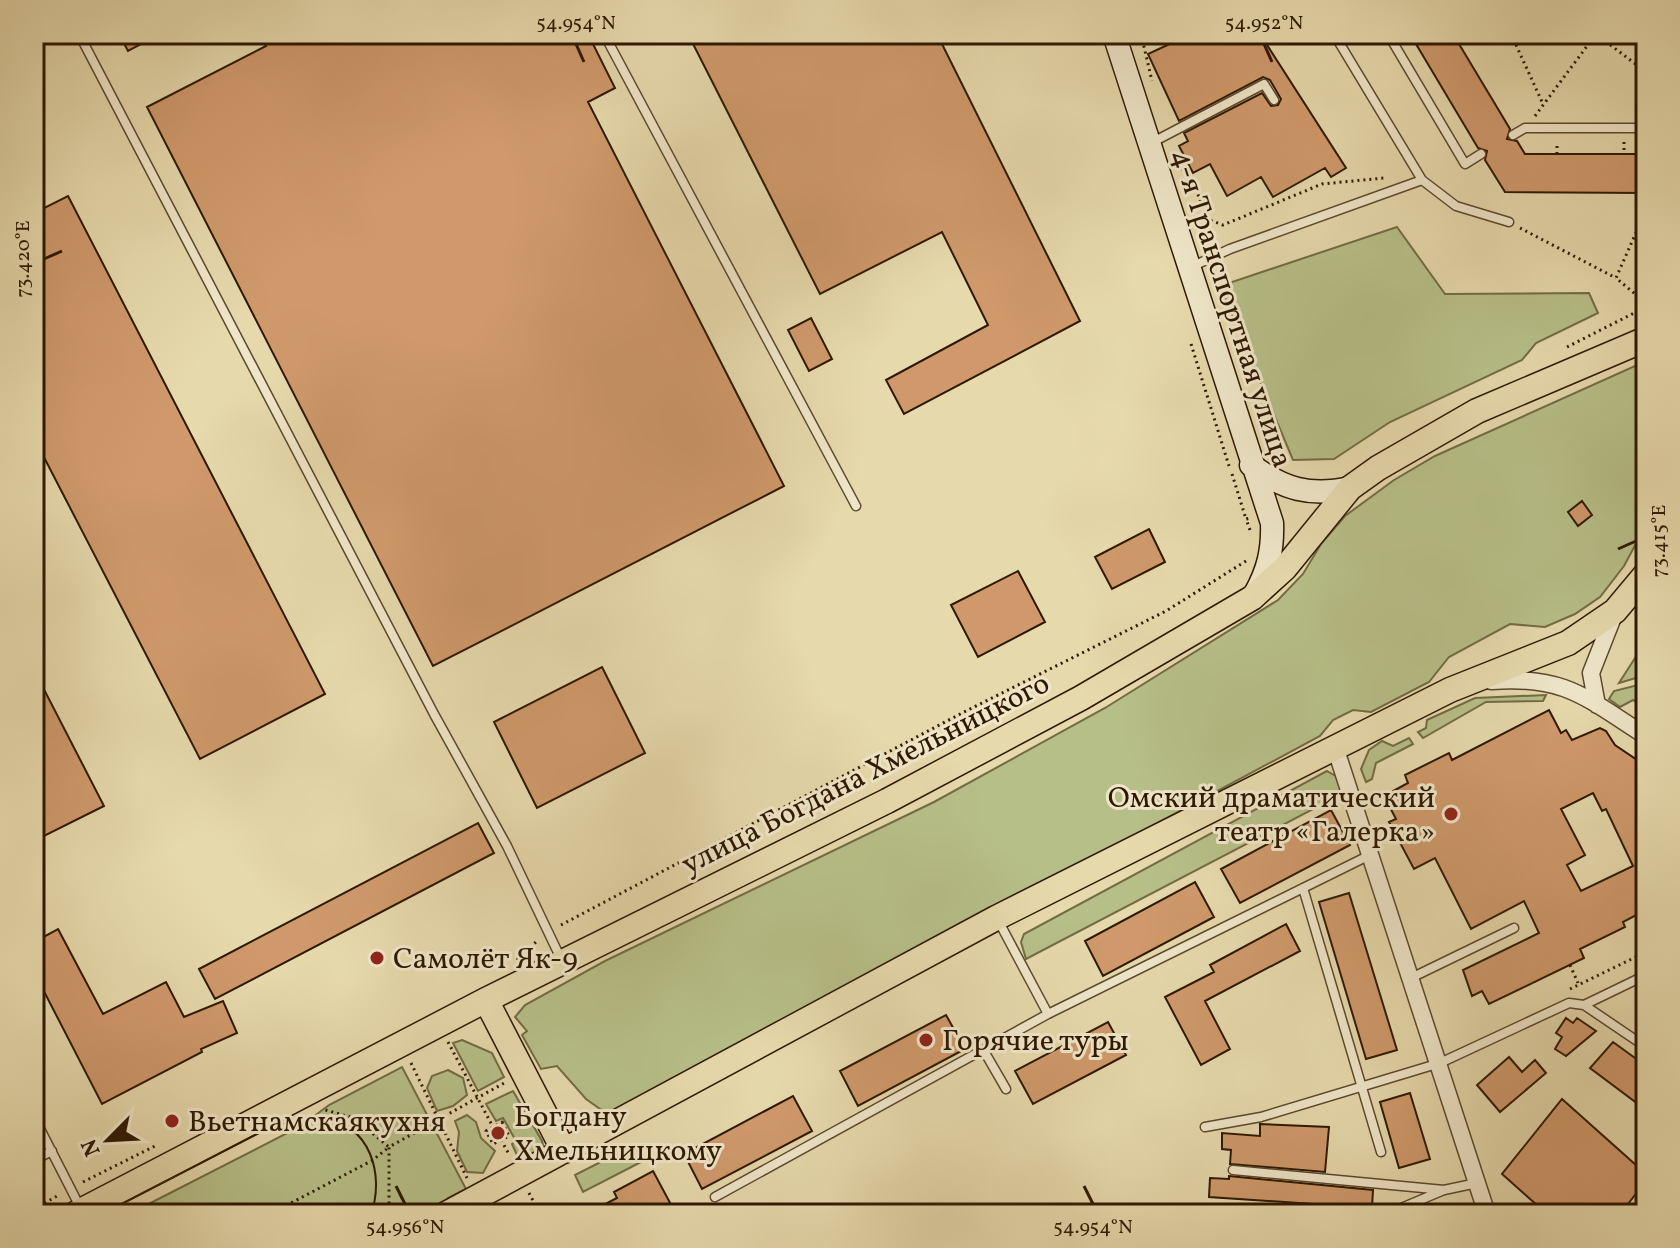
<svg xmlns="http://www.w3.org/2000/svg" width="1680" height="1248" viewBox="0 0 1680 1248" font-family="Vollkorn,serif">
  <style>
    .green { fill: #b7bf88; stroke: #726c44; stroke-width: 2 }
    .building { fill: #cf996b; stroke: #2e1801; stroke-width: 2; fill-rule: evenodd }
    .lines { fill: none; stroke-linecap: round; stroke-linejoin: round }
    .lane-casing { stroke: #5c482c; stroke-width: 11 }
    .street-casing { stroke: #5c482c; stroke-width: 19 }
    .secondary-casing { stroke: #2e1801; stroke-width: 25 }
    .primary-casing { stroke: #2e1801; stroke-width: 27 }
    .path { stroke: #2e1801; stroke-width: 3; stroke-dasharray: 2 4; stroke-linecap: butt }
    .lane { stroke: #efe6c9; stroke-width: 8 }
    .street { stroke: #efe6c9; stroke-width: 16 }
    .secondary { stroke: #efe6c9; stroke-width: 22 }
    .primary { stroke: #e6d9ac; stroke-width: 24 }
    .tram { stroke: #2e1801; stroke-width: 2 }
    .ticks { fill: none; stroke: #2e1801; stroke-width: 3 }
    .poi-dot { fill: #8f2418; stroke: #efe6c9; stroke-width: 3 }
    .labels { text-anchor: middle; stroke-width: 6; stroke-linejoin: round; paint-order: stroke }
    .street-label { font-size: 30px; fill: #2e1801; stroke: #efe6c9 }
    .poi-label { font-size: 30px; fill: #2e1801; stroke: #efe6c9; text-anchor: start }
    .neatline { fill: none; stroke: #2e1801; stroke-width: 3 }
    .ticks-label { font-size: 20px; text-anchor: middle; fill: #2e1801 }
  </style>
  <rect width="100%" height="100%" fill="#e6d9ac"/>
  <filter id="stains"><feTurbulence type="fractalNoise" baseFrequency=".0025" numOctaves="4"/><feColorMatrix values="0 0 0 0 .2 0 0 0 0 .09 0 0 0 0 .02 0 0 0 .5 -.17"/></filter>
  <radialGradient id="worn" r=".72"><stop offset=".6" stop-color="#630" stop-opacity="0"/><stop offset="1" stop-color="#630" stop-opacity=".3"/></radialGradient>
  <path class="green" d="M1397 227 1445 294 1589 293 1598 313 1536 343 1522 360 1390 422 1334 459 1293 460 1220 286Z
    M1646 361V525L1624 566 1600 597 1575 614 1545 627 1510 624 1449 657 1429 682 1371 712 1353 710 1333 720 1320 736 610 1116 586 1099 557 1066 541 1069 522 1035 527 1031 515 1017 525 1005 605 961 934 802 1105 708 1278 600 1303 574 1321 544 1345 516 1394 480 1435 456Z
    M1646 641V675L1619 683Z
    M1646 683V709L1633 700 1620 707 1609 699 1614 691Z
    M1546 695 1543 701 1486 702 1423 738 1418 732 1426 728 1427 720 1475 698Z
    M1409 738 1413 744 1376 763 1372 779 1366 782 1361 769 1369 750 1382 741 1393 746Z
    M1327 771 1339 778 1342 794 1026 959 1021 942 1024 934Z
    M462 1040 492 1053 504 1077 478 1091 453 1043Z
    M402 1067 466 1189 448 1198 435 1214H429L427 1209 417 1214H129L301 1126 329 1105Z
    M448 1070 463 1078 467 1095 453 1106 437 1111 427 1088 432 1076Z
    M513 1091 542 1141 545 1153 521 1164 512 1144 516 1141 503 1118 496 1121 486 1104Z
    M467 1115 476 1122 481 1138 495 1151 483 1173 467 1172 457 1151 459 1132 455 1121Z
    M634 1145 643 1161 583 1192 575 1175Z"/>
  <path class="building" d="M119 34H160L128 51Z
    M260 34H588L615 88 588 102 784 486 433 666 147 107 266 46Z
    M688 34H937L1080 321 904 414 886 380 988 325 942 232 820 294Z
    M1171 34H1260L1346 168 1331 177 1325 168 1273 197 1261 177 1227 196 1210 164 1193 173 1179 146 1188 141 1184 133 1262 93 1271 106 1278 105 1281 99 1270 80 1263 77 1179 121 1148 54 1176 41Z
    M1410 34H1453L1510 129 1507 139 1517 141 1525 154H1646V193L1505 192 1485 160 1487 151 1478 148Z
    M68 196 325 694 200 759 34 438V213Z
    M811 318 832 359 809 371 788 330Z
    M1582 501 1592 515 1578 526 1568 512Z
    M1149 529 1165 562 1112 589 1095 557Z
    M1018 571 1045 622 978 657 951 605Z
    M602 667 645 753 537 808 494 722Z
    M34 670 104 806 34 841Z
    M1549 710 1561 733 1566 730 1572 740 1600 728 1606 731 1615 745 1646 766V910L1623 922 1625 927 1580 949 1584 958 1489 1004 1482 991 1472 996 1463 970 1539 933 1524 901 1471 929 1435 858 1414 869 1389 822 1396 819 1384 796 1408 783 1405 775 1449 753 1452 760ZM1593 793 1602 811 1606 809 1633 866 1581 891 1567 865 1585 855 1561 809Z
    M1331 810 1350 845 1240 903 1221 869Z
    M478 823 494 853 215 999 199 969Z
    M1195 882 1214 917 1103 976 1085 941Z
    M1349 893 1397 1050 1366 1059 1319 902Z
    M1286 924 1300 951 1205 1001 1230 1049 1201 1065 1165 997 1214 972 1210 965Z
    M58 929 103 1014 166 982 184 1017 223 1001 237 1033 201 1049 202 1052 102 1104 34 972V942Z
    M946 1015 965 1049 858 1106 840 1071Z
    M1566 1018 1573 1023 1577 1018 1596 1031 1566 1056 1555 1049 1562 1037 1556 1033Z
    M1108 1022 1126 1055 1033 1104 1015 1071Z
    M1613 1042 1646 1066V1110L1590 1068Z
    M1509 1057 1522 1072 1535 1060 1546 1073 1500 1112 1477 1085Z
    M1410 1093 1430 1159 1399 1168 1380 1102Z
    M793 1096 812 1131 702 1189 684 1154Z
    M1562 1099 1646 1174V1181L1620 1214H1547L1502 1174Z
    M1260 1124 1329 1127 1325 1172 1230 1164 1231 1150 1222 1149V1133L1260 1136Z
    M653 1171 676 1214H586L617 1198 614 1192Z
    M1229 1176 1373 1190 1372 1208 1209 1197 1210 1178 1229 1179Z"/>
  <g class="lines">
    <defs>
      <path id="lane" d="M79 34 434 714 507 846 562 961
        M604 34 856 506
        M1334 34 1422 180 1456 206 1509 222
        M1388 34 1465 164 1481 154
        M1513 135 1525 128H1646
        M1151 143 1264 84 1274 100
        M1191 267 1230 249 1422 180
        M1303 888 1381 1152
        M999 922 1048 1014
        M1411 978 1514 928
        M1584 1005 1646 975
        M984 1051 1006 1089
        M34 1117 81 1209
        M1205 1127 1261 1117 1440 1063 1569 1003 1584 1005 1646 1047
        M34 1160 52 1151
        M1233 1170 1444 1190
        M715 1197 1048 1014 1370 855
        M1387 1214 1444 1190 1477 1183"/>
      <path id="street" d="M1491 681C1565 675 1586 698 1646 736
        M1597 705 1591 673 1615 612
        M1335 747 1487 1214"/>
      <path id="secondary" d="M1114 34 1272 523C1273 551 1268 570 1255 594
        M1251 465C1283 489 1310 497 1350 488"/>
      <path id="primary" d="M486 1000 564 1151
        M75 1214 486 1000 887 801 1081 698 1252 598 1285 568 1350 488 1378 468 1477 411 1646 339
        M446 1214 996 918 1450 690 1568 643 1615 611 1646 574"/>
    </defs>
    <use href="#lane" class="lane-casing"/>
    <use href="#street" class="street-casing"/>
    <use href="#secondary" class="secondary-casing"/>
    <use href="#primary" class="primary-casing"/>
    <path class="path" d="M1141 34 1152 81
      M1511 34 1543 104
      M1535 116 1596 34 1646 72
      M1624 142V154
      M1557 154V142
      M1179 164 1196 189 1207 219 1223 225 1322 184 1384 178
      M1646 210 1616 278 1646 303
      M1520 228 1616 278
      M1191 344 1229 466
      M1567 347 1646 307
      M1232 474 1246 519
      M1250 530 1246 519 1251 518
      M561 925 964 712 1166 611 1246 561
      M517 960 538 940
      M1570 965 1578 983
      M1570 989 1646 952
      M448 1042 493 1127
      M411 1063 467 1178
      M502 1122 509 1136 493 1144 486 1131Z
      M501 1140 509 1154
      M83 1182 155 1146
      M529 1193 540 1214
      M34 1209 59 1195
      M270 1214 373 1160 389 1147 354 1118 322 1109
      M384 1214 389 1207V1147L506 1082"/>
    <use href="#lane" class="lane"/>
    <use href="#street" class="street"/>
    <use href="#secondary" class="secondary"/>
    <use href="#primary" class="primary"/>
    <path class="tram" d="M102 1214 267 1129C285 1123 304 1116 322 1118 370 1123 385 1175 371 1214"/>
  </g>
  <path class="ticks" d="M576 44 584 62M1264 44 1272 62M44 259 62 251M1618 549 1636 541M396 1186 405 1204M1084 1186 1093 1204"/>
  <g class="poi-dot">
    <circle cx="1451" cy="814" r="8"/>
    <circle cx="377" cy="958" r="8"/>
    <circle cx="926" cy="1040" r="8"/>
    <circle cx="172" cy="1121" r="8"/>
    <circle cx="498" cy="1133" r="8"/>
  </g>
  <g class="labels">
    <g class="street-label">
      <text transform="translate(1233 308) rotate(72)" y="10">4-я Транспортная улица</text>
      <text transform="translate(865 773) rotate(-27)" y="10">улица Богдана Хмельницкого</text>
    </g>
    <g class="poi-label">
      <text x="1435" y="807" text-anchor="end">Омский драматический<tspan x="1435" dy="34">театр «Галерка»</tspan></text>
      <text x="393" y="968">Самолёт Як-9</text>
      <text x="942" y="1050">Горячие туры</text>
      <text x="514" y="1126">Богдану<tspan x="514" dy="34">Хмельницкому</tspan></text>
      <text x="188" y="1131">Вьетнамскаякухня</text>
    </g>
  </g>
  <rect width="1680" height="1248" fill="none" stroke="#e6d9ac" stroke-width="88"/>
  <g transform="translate(108 1140) rotate(246)" stroke="#efe6c9" stroke-width="6" paint-order="stroke">
  <path d="M0-6L14 30L0 20L-14 30Z" fill="#2e1801"/>
  <text y="-12" font-size="22" font-weight="bold" text-anchor="middle" fill="#2e1801">N</text>
  </g>
  <rect x="44" y="44" width="1592" height="1160" class="neatline"/>
  <g class="ticks-label">
    <text x="576" y="29">54.954°N</text>
    <text x="1264" y="29">54.952°N</text>
    <text transform="translate(22 259) rotate(-90)" y="7">73.420°E</text>
    <text transform="translate(1658 541) rotate(-90)" y="7">73.415°E</text>
    <text x="405" y="1233">54.956°N</text>
    <text x="1093" y="1233">54.954°N</text>
  </g>
  <rect width="100%" height="100%" filter="url(#stains)"/>
  <rect width="100%" height="100%" fill="url(#worn)"/>
</svg>
